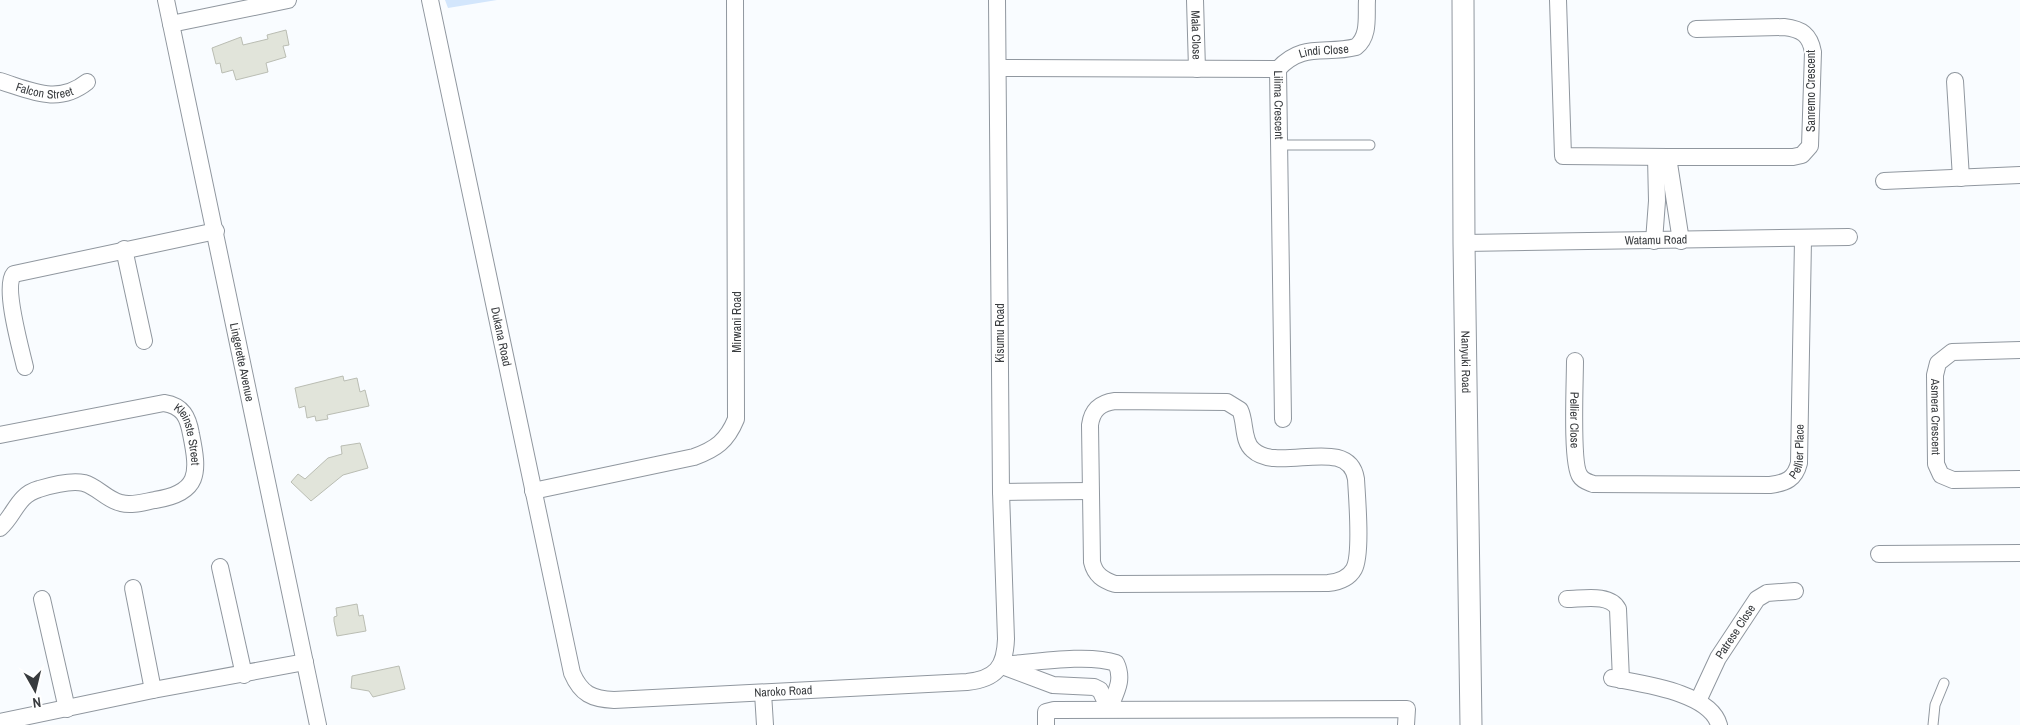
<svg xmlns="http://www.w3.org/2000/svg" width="2020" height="725" viewBox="0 0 2020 725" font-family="'Archivo Narrow',sans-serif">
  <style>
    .green { fill: #d3e6fc }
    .building { fill: #e1e4da; stroke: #babdb3 }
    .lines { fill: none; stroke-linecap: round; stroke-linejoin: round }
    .service-casing { stroke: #90979f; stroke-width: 11 }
    .minor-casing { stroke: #90979f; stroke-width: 18 }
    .tertiary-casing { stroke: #90979f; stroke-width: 23 }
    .service { stroke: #fff; stroke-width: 9 }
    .minor { stroke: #fff; stroke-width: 16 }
    .tertiary { stroke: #fff; stroke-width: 21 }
    .labels { text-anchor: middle; stroke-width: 4; stroke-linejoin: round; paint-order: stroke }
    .street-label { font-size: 12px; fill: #383b3e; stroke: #fff }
  </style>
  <rect width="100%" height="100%" fill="#f9fcff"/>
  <path class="green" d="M445 0H497L448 8Z"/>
  <path class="building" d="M286 30 289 45 283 46 286 57 266 63 268 72 236 80 233 70 222 73 220 63 216 64 212 48 241 37 243 45 268 39 267 35Z
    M343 376 344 381 357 378 360 392 365 390 369 406 327 415 328 419 316 421 315 416 307 418 305 406 299 408 295 388Z
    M360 443 368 468 343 475 311 501 291 482 298 474 305 479 328 458 342 454 341 446Z
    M357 604 359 616 363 615 366 631 337 636 334 621V617L337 616 336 608Z
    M399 666 405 689 373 697 369 691 351 688 352 676Z"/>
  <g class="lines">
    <defs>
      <path id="service" d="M1279 145H1370
        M1933 725 1935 705 1944 683"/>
      <g id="minor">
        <path id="s1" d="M166 0 318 725"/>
        <path id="s2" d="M430 0 572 673C581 694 592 699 614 700L967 682C996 679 1005 667 1006 639L1001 492 997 0"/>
        <path id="s3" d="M1195 0 1197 69"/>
        <path d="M1558 0 1563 156 1668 157 1681 241"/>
        <path d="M171 24 288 0"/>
        <path id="s4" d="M999 68 1278 69 1283 419"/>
        <path id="s5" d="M1278 69C1303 42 1325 55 1356 47 1370 36 1366 16 1367 0"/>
        <path id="s6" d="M0 81C32 91 58 105 87 82"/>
        <path d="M1955 81 1961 178"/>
        <path d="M1668 157H1793L1802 155 1810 146 1813 52C1810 35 1802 29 1784 27L1696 29"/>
        <path d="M1884 181 2020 175"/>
        <path d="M1654 241 1657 201 1656 157"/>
        <path id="s7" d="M1464 243 1849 237"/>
        <path d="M124 249 144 341"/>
        <path id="s8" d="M2020 350 1952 352 1938 363 1935 375 1936 464 1941 475 1953 480 2020 479"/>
        <path id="s9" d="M1575 361C1575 381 1571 464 1580 476 1583 481 1588 482 1593 484L1770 485C1786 483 1795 479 1799 463L1803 240"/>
        <path d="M25 367C21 350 3 286 14 274L216 231"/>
        <path d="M1115 401 1227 402 1240 410C1246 422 1242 441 1253 450 1278 474 1349 434 1356 479 1357 498 1362 554 1354 569 1349 578 1338 582 1328 583L1115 584C1103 580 1095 575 1092 562L1090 425C1092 410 1100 403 1115 401Z"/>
        <path id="s10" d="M0 435 164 403C183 406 188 417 191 434 199 473 200 493 155 500 144 502 132 506 121 503 107 500 98 487 84 483 71 480 52 485 39 489 17 495 15 515 0 528"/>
        <path d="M533 491 694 457C716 449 727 441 736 419L735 0"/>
        <path d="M1001 492 1090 491"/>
        <path d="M1879 554 2020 553"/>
        <path d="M220 567 244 675"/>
        <path d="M133 588 153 690"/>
        <path d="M42 599 67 709"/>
        <path d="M1567 599C1582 599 1610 593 1618 609L1621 680"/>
        <path d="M1001 665C1031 663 1088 653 1116 663 1124 680 1116 692 1109 709"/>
        <path d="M1005 667 1053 685 1094 687 1100 690 1109 709"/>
        <path d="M1612 678C1641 684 1710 692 1719 725"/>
        <path d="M763 693 765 725"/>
        <path id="s11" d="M1698 701 1718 658 1757 599 1767 593 1795 591"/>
        <path d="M0 722 153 690 305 662"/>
        <path d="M1046 725V712L1054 710 1407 709 1406 725"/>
      </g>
      <g id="tertiary">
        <path id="s12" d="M1463 0 1464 243 1471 725"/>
      </g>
    </defs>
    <use href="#service" class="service-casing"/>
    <use href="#minor" class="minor-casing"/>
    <use href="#tertiary" class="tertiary-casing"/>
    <use href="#service" class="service"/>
    <use href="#minor" class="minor"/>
    <use href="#tertiary" class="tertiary"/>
  </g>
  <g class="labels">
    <g class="street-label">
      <text dy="4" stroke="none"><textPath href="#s3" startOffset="35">Mala Close</textPath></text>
      <text dy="4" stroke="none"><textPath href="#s5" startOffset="51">Lindi Close</textPath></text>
      <text dy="4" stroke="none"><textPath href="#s6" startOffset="46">Falcon Street</textPath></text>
      <text transform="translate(1811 91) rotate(-90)" y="4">Sanremo Crescent</text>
      <text dy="4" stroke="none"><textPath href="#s4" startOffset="315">Lilima Crescent</textPath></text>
      <text dy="4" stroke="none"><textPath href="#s7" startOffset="192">Watamu Road</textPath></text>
      <text transform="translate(737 322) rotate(-90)" y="4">Mirwani Road</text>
      <text transform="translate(1000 333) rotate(-90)" y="4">Kisumu Road</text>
      <text dy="4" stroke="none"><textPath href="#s2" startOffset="344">Dukana Road</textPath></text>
      <text dy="4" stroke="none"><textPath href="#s1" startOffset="370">Lingerette Avenue</textPath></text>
      <text dy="4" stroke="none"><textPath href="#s12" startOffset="362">Nanyuki Road</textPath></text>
      <text dy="4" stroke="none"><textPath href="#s8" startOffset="140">Asmera Crescent</textPath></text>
      <text dy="4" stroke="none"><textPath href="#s9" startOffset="59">Pellier Close</textPath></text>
      <text dy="4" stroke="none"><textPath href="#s10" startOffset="211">Kleinste Street</textPath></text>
      <text dy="4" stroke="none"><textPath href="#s9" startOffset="359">Pellier Place</textPath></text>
      <text dy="4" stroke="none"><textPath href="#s11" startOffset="79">Patrese Close</textPath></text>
      <text dy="4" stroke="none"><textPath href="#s2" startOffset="911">Naroko Road</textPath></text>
    </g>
  </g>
  <g transform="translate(35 690) rotate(172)" stroke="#ffffff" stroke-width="4" paint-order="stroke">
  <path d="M0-4L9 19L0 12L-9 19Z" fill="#383b3e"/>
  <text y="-8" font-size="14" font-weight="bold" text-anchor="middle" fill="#383b3e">N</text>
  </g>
</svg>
